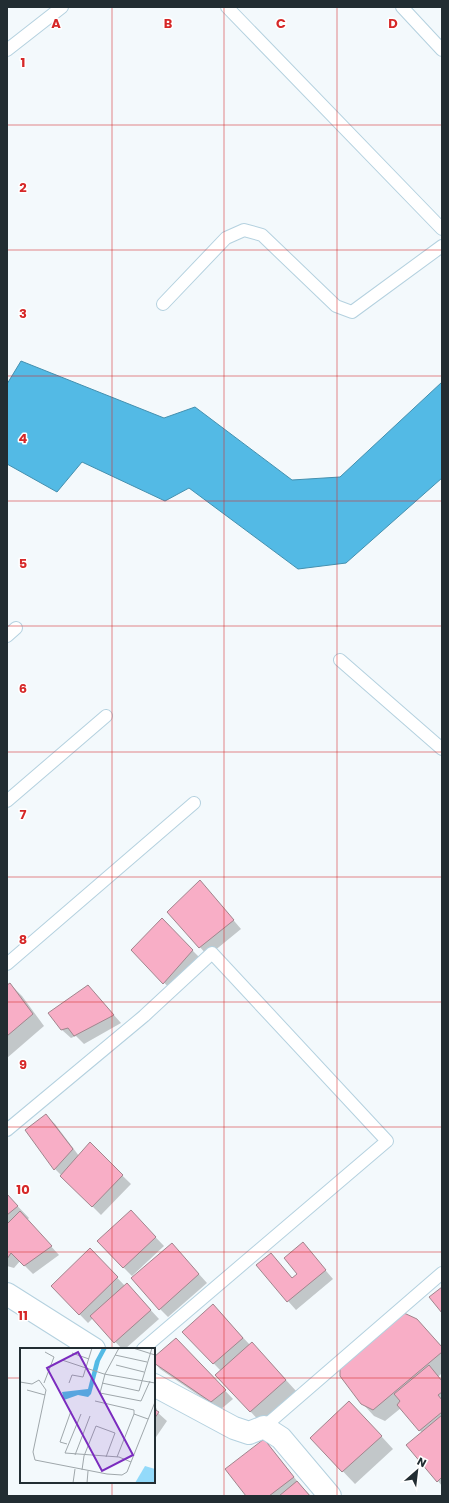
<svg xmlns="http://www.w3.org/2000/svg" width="449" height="1503" viewBox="0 0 449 1503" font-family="Poppins,sans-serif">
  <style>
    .water { fill: #53bae5; stroke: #4490af }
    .shadow { fill: #0003 }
    .building { fill: #f8aec6; stroke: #a1858d }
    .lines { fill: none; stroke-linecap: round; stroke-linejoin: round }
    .lane-casing { stroke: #b4d1df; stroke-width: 14 }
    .street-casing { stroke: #b4d1df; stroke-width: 24 }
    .lane { stroke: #fff; stroke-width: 12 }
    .street { stroke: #fff; stroke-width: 22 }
    .grid { fill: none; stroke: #d62828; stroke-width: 1; stroke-opacity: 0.55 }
    .inset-road { fill: none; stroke: #9fa7ab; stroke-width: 1 }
    .view { fill: #7b2cbf; fill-opacity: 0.15; stroke: #7b2cbf; stroke-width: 2 }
    .inset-edge { fill: none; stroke: #222d32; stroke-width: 2 }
    .grid-label { font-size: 13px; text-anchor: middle; font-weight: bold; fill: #d62828; stroke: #fff; stroke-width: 3; stroke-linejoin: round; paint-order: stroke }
  </style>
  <rect width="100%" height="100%" fill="#f3f9fc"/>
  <path class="water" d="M21 361 164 418 195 407 292 480 340 477 442 382V478L346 563 298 569 189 488 165 501 82 462 57 492 7 464V384Z"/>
  <path class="shadow" d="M200 881 241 929 208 956 168 912Z
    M162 920 201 959 173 992 133 950Z
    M10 984 22 996 44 1026 7 1058V987Z
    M96 995 121 1023 84 1044 76 1036 71 1038 62 1030Z
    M46 1116 55 1124 79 1156 90 1144 131 1184 101 1215 55 1169Z
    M7 1195 29 1218 27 1220 59 1255 33 1274 20 1261 14 1268 7 1266Z
    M139 1220 164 1246 132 1276 124 1268Z
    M172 1244 207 1283 168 1317 160 1309Z
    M303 1244 333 1279 296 1310 288 1301 271 1254 293 1279 298 1274Z
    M90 1249 125 1286 135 1293 159 1319 125 1349H122L93 1318 88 1323 52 1286Z
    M221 1314 250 1345 263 1355 297 1392 262 1424 217 1375 221 1371 183 1332Z
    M417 1320 442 1347V1373L438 1377 442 1381V1486L438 1481 422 1433 401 1408 385 1421 374 1416 362 1403Z
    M176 1339 233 1399 220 1410 160 1369 154 1362V1359Z
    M154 1406 157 1409V1412L167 1421 154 1440Z
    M361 1414 393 1449 355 1484 311 1438Z
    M264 1440 272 1449 301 1486 311 1496H247Z"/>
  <path class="building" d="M200 880 234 920 199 948 167 912Z
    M162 918 193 950 163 984 131 950Z
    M10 983 33 1014 7 1036V985Z
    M88 985 114 1015 74 1036 68 1028 61 1030 48 1013Z
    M46 1114 73 1149 54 1170 25 1130Z
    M90 1142 123 1175 92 1207 60 1176Z
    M7 1194 18 1206 7 1215Z
    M131 1210 156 1237 123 1268 97 1241Z
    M20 1211 52 1246 24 1266 11 1253 7 1259V1224Z
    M303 1242 326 1270 287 1302 256 1265 271 1253 292 1278 297 1274 284 1258Z
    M172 1243 199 1274 159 1310 131 1278Z
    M90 1248 118 1277 79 1315 51 1286Z
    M127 1283 151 1310 114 1343 90 1316Z
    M442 1287V1313L429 1297Z
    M213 1304 243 1338 213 1364 182 1332Z
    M404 1313 417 1319 442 1347V1352L373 1410 361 1404 340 1376V1369Z
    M176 1338 226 1390 211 1402 154 1363V1357Z
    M252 1342 286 1380 250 1412 215 1375Z
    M429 1365 442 1381V1392L438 1395 442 1400V1412L419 1431 397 1405 400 1401 394 1394Z
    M349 1401 382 1436 342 1472 310 1438Z
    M154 1409 159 1412 154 1419Z
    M442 1415V1477L437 1482 406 1445Z
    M264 1439 294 1477 269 1496H246L225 1469Z
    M297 1481 310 1496H279Z"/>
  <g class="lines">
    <defs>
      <path id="lane" d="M227 7 442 229
        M402 7 442 50
        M7 50 62 7
        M163 304 226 238 244 230 262 235 336 306 352 312 442 246
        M7 636 16 628
        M340 660 442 749
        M7 801 106 716
        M7 964 194 803
        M7 1130 144 1016 212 953 387 1141 143 1349
        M264 1427 442 1273"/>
      <path id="street" d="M7 1294 94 1349
        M154 1385 234 1428 249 1433 264 1427 281 1438 330 1496"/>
    </defs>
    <use href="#lane" class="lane-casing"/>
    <use href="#street" class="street-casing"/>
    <use href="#lane" class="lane"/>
    <use href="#street" class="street"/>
  </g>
  <path class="grid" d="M112 7V1349M224 7V1496M337 7V1496M7 125H442M7 250H442M7 376H442M7 501H442M7 626H442M7 752H442M7 877H442M7 1002H442M7 1127H442M7 1252H442M7 1378H21M154 1378H442M112 1482V1496"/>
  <g transform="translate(20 1348)">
    <rect width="135" height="135" fill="#f3f9fc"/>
    <path d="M125 118 135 121V134L115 135Z" fill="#93dafa"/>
    <path d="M82 0H87L80 13 71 46 68 49 58 47 44 52 42 44 68 41 75 13Z" fill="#53bae5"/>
    <path class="inset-road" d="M99 0 85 26 80 45 121 53 130 33M113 0 135 7M52 5 69 11M95 7 127 14M42 12 84 26 135 35M96 17 124 24M0 34 12 36 19 32 26 42 13 104 15 112 87 126 102 127 107 124 135 54M24 35 34 9 25 4M49 35 52 27 63 29 72 0M82 35 119 43 132 0M7 42 25 47M75 53 114 62V66L128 71M61 66 45 105 99 109 111 114M47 96 40 94 51 63M55 107 70 68M97 109 114 66M62 122 64 108 76 78 95 85 86 109M53 135 55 121M67 135 68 123"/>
    <path class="view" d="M58 4 113 107 82 123 27 20Z"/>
    <rect width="135" height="135" class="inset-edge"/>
  </g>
  <g class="grid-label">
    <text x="56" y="28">A</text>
    <text x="168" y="28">B</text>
    <text x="281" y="28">C</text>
    <text x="393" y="28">D</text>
    <text x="23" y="67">1</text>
    <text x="23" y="192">2</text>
    <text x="23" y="318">3</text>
    <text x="23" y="443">4</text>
    <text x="23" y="568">5</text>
    <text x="23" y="693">6</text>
    <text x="23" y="819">7</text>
    <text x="23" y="944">8</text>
    <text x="23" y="1069">9</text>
    <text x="23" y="1194">10</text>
    <text x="23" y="1320">11</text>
  </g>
  <rect width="449" height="1503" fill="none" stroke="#222d32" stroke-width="16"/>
  <g transform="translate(417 1471) rotate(28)" stroke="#ffffff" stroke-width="3" paint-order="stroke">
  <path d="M0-3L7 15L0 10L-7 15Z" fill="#222d32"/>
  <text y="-6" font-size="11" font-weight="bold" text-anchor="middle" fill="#222d32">N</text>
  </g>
</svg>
